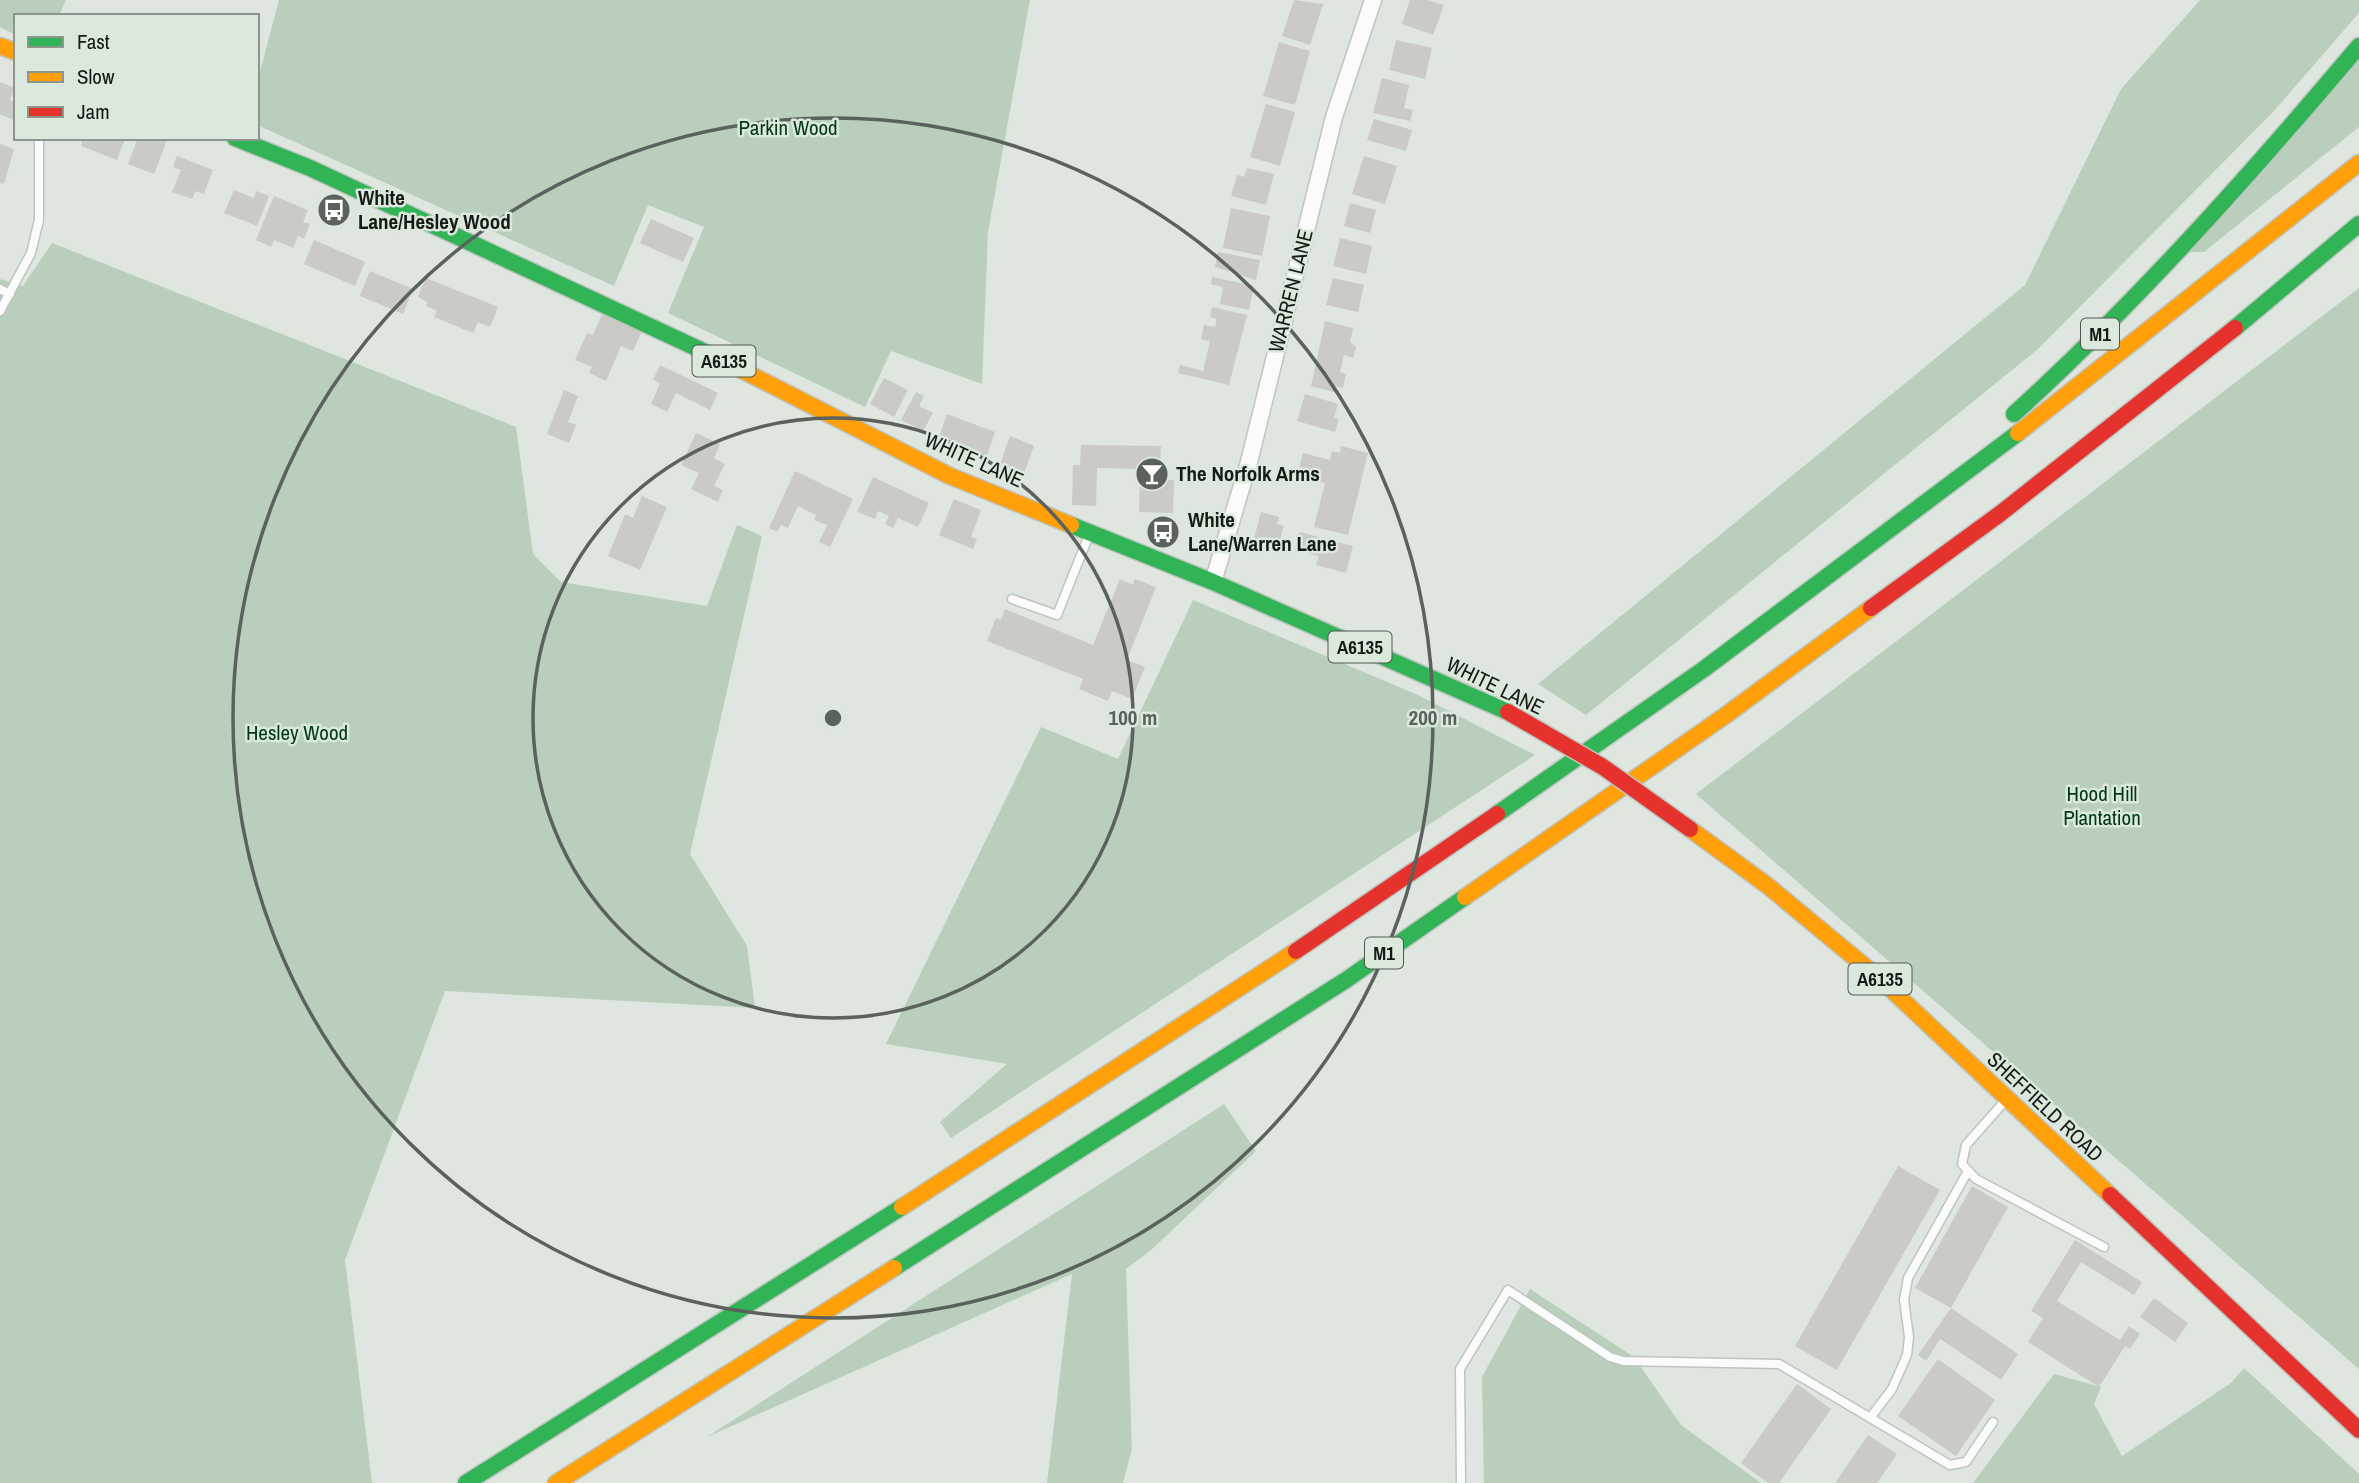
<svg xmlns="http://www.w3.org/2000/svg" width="2359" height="1483" viewBox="0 0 2359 1483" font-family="'Archivo Narrow',sans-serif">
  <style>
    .green { fill: #b9cfbc }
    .building { fill: #cacac7 }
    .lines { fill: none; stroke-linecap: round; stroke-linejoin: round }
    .lane-casing { stroke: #bec4bf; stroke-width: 11 }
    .street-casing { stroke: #bec4bf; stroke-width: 19 }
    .fast-casing { stroke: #bec4bf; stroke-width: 19 }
    .slow-casing { stroke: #bec4bf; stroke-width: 19 }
    .jam-casing { stroke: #bec4bf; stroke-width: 19 }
    .lane { stroke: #fafbfa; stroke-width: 8 }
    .street { stroke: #fafbfa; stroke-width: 16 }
    .fast { stroke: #30b455; stroke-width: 16 }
    .slow { stroke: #ff9f0a; stroke-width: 16 }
    .jam { stroke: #e5322d; stroke-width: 16 }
    .jam-bridge-casing { stroke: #bec4bf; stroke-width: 19; stroke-linecap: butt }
    .jam-bridge { stroke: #e5322d; stroke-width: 16 }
    .ring { fill: none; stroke: #5b615c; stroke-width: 3.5 }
    .labels { text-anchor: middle; stroke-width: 5; stroke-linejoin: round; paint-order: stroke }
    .shield { fill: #dbe9dc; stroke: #505851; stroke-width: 2 }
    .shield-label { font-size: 19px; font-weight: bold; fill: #151a15 }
    .park-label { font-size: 21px; fill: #003912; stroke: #dbe9dc }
    .poi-label { font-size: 21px; font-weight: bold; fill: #151a15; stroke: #dbe9dc; text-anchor: start }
    .street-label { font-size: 21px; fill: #151a15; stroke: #dbe9dc }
    .centre { fill: #5b615c; stroke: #dbe9dc; stroke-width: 3.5 }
    .ring-label { font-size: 21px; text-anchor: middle; font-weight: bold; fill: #5b615c; stroke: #dbe9dc; stroke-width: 5; stroke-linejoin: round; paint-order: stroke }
  </style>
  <rect width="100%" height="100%" fill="#dee6df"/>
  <path class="green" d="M0 0H66L59 16H16V35L0 27Z
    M279 0H1030L988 232 982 384 891 351 865 407 668 313 704 227 648 205 614 286 257 125V83Z
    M2200 0H2359V13L2273 112 2038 349 1586 715 1538 684 2025 285 2121 89Z
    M2359 60V127L2204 252H2190Z
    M52 243 516 427 533 554 561 582 707 606 737 525 762 536 690 854 747 946 755 1008 445 991 345 1260 372 1483H0V279L23 286Z
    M2359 288V1369L1696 794Z
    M1193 600 1418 695 1535 755 951 1138 940 1122 1007 1064 886 1044 1041 727 1118 759Z
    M1224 1104 1256 1151 1151 1250 1126 1269 1132 1449 1123 1483H1047L1072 1274 707 1437Z
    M1530 1289 1634 1357 1681 1425 1761 1483H1484L1482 1377Z
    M2244 1368 2359 1474V1483H1973L2054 1374 2101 1387 2094 1404 2122 1456 2231 1383Z"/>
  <path class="building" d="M1294 0 1323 4 1310 45 1282 36Z
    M1410 0H1428L1444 5 1433 35 1402 24Z
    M1396 40 1432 48 1425 79 1389 70Z
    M1279 42 1310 51 1295 105 1263 96Z
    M1382 78 1409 85 1404 108 1413 110 1410 121 1373 113Z
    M0 82 15 88 10 100 16 103V121L0 114Z
    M1266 104 1295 112 1280 166 1250 157Z
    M1374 119 1412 130 1406 151 1367 140Z
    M83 138H123L125 139 117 160 81 146Z
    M138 138 167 140 154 174 128 164Z
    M0 144 14 149 4 184 0 183Z
    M177 156 213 170 204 194 196 191 192 199 172 192 181 170 173 167Z
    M1364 156 1397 166 1385 204 1352 194Z
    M1247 168 1274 174 1266 205 1231 196 1237 175 1244 177Z
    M234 190 254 198 256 191 269 196 257 226 224 213Z
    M274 196 308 210 303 222 310 224 304 239 298 236 293 248 274 240 271 247 256 240Z
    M1350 203 1376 210 1370 233 1344 226Z
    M1231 208 1270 216 1262 256 1223 248Z
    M651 219 694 238 683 262 640 243Z
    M1340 238 1372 246 1366 274 1333 266Z
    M314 240 365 262 355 286 304 264Z
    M1218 252 1260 260 1256 280 1215 267Z
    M370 271 413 289 403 314 360 296Z
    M1212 277 1254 286 1249 310 1220 304 1223 287 1211 284Z
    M426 278 498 307 490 327 478 322 473 333 434 317 437 311 426 306 428 302 418 297Z
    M1333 278 1364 285 1358 312 1326 305Z
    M1212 307 1247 315 1229 385 1178 373 1180 365 1203 371 1210 341 1201 339 1204 325 1215 327 1217 319 1210 317Z
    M602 314 642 331 633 351 621 346 606 381 589 373 592 367 575 360 587 333 593 335Z
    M1325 321 1353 328 1350 342 1356 347 1353 358 1344 355 1340 372 1346 374 1343 388 1335 386 1334 392 1311 386Z
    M660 365 718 393 710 410 676 393 667 412 651 404 660 383 653 380Z
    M884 378 908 390 894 417 870 404Z
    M564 390 578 396 568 422 576 425 569 443 547 434Z
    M916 392 924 396 919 406 933 413 923 431 901 420Z
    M1305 394 1338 404 1334 418 1339 419 1335 432 1297 421Z
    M947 414 995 432 986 458 938 440Z
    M696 433 720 444 714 458 725 464 714 486 723 490 718 502 691 489 699 473 681 465Z
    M1010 436 1034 446 1023 476 999 467Z
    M1081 445 1161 446 1160 464H1165L1164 480H1174L1173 513 1139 512 1140 469 1097 468 1096 506 1072 505 1073 465H1080Z
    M1341 446 1368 453 1348 535 1314 527 1325 483 1297 476 1303 453 1330 460 1332 451 1340 453Z
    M795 471 853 499 830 547 819 542 827 525 814 520 816 515 798 506 788 528 781 525 777 532 769 528Z
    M873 477 929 503 918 527 898 518 893 528 885 524 889 516 878 511 875 519 857 512Z
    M642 496 667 507 640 570 608 556 625 514 633 518Z
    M954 499 981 510 971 537 977 539 973 549 939 535Z
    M1261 512 1279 517 1277 524 1284 526 1280 540 1271 538 1269 544 1254 539Z
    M1300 532 1353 546 1346 573 1316 565 1319 556 1295 550Z
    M1120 579 1133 585 1135 579 1156 587 1127 660 1145 667 1132 699 1112 691 1108 701 1079 689 1083 679 987 641 996 618 1001 620 1005 609 1093 645Z
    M1898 1166 1940 1190 1837 1370 1795 1346Z
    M1972 1186 2008 1207 1951 1308 1915 1288Z
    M2075 1240 2142 1282 2134 1295 2081 1262 2057 1301 2120 1340 2129 1326 2140 1334 2130 1349 2125 1346 2099 1387 2028 1342 2043 1318 2031 1311Z
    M2154 1298 2188 1323 2175 1342 2140 1317Z
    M1951 1308 2018 1354 2001 1380 1940 1339 1926 1361 1918 1355Z
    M1938 1359 1995 1400 1956 1456 1898 1416Z
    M1797 1384 1831 1409 1779 1483H1768L1741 1463Z
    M1868 1435 1897 1454 1877 1483H1835Z"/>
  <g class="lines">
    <defs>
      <path id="lane" d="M0 289 10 294
        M0 311 31 253 39 220V138
        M1012 599 1057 615 1089 535
        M2004 1102 1966 1145 1962 1164 1976 1179 2104 1247
        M1870 1418 1892 1389 1907 1355 1909 1337 1904 1300 1908 1278 1968 1171
        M1461 1483 1460 1369 1508 1290 1610 1357 1623 1361 1779 1364 1950 1465 1966 1462 1993 1422"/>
      <path id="street" d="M1213 582 1249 462 1334 117 1373 0"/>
      <path id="fast" d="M235 138 310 168 720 359
        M2235 328 2359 224
        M2014 414C2139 300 2250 175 2359 46
        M1071 525 1213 582 1508 712
        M1497 814 1704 669 2018 433
        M894 1268 1346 980 1465 897
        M466 1483 902 1207"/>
      <path id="slow" d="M0 46 16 52
        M720 359 950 476 1071 525
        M2018 433 2359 163
        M1690 829 1768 886 1879 978 2110 1195
        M1465 897 1726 715 1871 608
        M902 1207 1296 951
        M556 1483 894 1268"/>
      <path id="jam" d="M1871 608 2001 513 2235 328
        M1296 951 1497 814
        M2110 1195 2359 1430"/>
    </defs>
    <use href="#lane" class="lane-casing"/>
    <use href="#street" class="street-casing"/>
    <use href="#fast" class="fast-casing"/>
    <use href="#slow" class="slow-casing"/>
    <use href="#jam" class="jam-casing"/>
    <use href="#lane" class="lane"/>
    <use href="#street" class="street"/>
    <use href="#fast" class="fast"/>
    <use href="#slow" class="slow"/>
    <use href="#jam" class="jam"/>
    <defs>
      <path id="jam-bridge" d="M1508 712 1603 767 1690 829"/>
    </defs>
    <use href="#jam-bridge" class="jam-bridge-casing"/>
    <use href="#jam-bridge" class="jam-bridge"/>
  </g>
  <g class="ring">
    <circle cx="833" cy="718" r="300"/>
    <circle cx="833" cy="718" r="600"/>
  </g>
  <defs>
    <symbol id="bus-disc" viewBox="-11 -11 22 22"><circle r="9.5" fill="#5b615c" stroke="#dbe9dc"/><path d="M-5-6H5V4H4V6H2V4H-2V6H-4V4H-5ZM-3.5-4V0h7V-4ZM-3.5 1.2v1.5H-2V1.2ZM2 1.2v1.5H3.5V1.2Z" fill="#fff"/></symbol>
    <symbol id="bar-disc" viewBox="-11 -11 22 22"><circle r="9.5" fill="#5b615c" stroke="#dbe9dc"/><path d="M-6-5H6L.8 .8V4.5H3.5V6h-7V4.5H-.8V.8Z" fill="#fff"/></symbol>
  </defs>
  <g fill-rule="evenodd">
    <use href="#bus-disc" x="315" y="191" width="38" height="38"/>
    <use href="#bar-disc" x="1133" y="455" width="38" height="38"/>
    <use href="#bus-disc" x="1144" y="513" width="38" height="38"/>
  </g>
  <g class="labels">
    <g class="shield">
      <rect x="2081" y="318.5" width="38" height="31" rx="5"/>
      <rect x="692.5" y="345.5" width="63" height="31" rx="5"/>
      <rect x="1328.5" y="631.5" width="63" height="31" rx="5"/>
      <rect x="1365" y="937.5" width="38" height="31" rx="5"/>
      <rect x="1848.5" y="963.5" width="63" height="31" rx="5"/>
    </g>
    <g class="shield-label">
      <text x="2100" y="341">M1</text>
      <text x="724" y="368">A6135</text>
      <text x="1360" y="654">A6135</text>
      <text x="1384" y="960">M1</text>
      <text x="1880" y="986">A6135</text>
    </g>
    <g class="park-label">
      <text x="788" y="135">Parkin Wood</text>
      <text x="297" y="740">Hesley Wood</text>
      <text x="2102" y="801">Hood Hill<tspan x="2102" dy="24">Plantation</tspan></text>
    </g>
    <g class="poi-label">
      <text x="358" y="205">White<tspan x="358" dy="24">Lane/Hesley Wood</tspan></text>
      <text x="1176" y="481">The Norfolk Arms</text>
      <text x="1188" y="527">White<tspan x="1188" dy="24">Lane/Warren Lane</tspan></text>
    </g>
    <g class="street-label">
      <text transform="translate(1291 291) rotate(-76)" y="7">WARREN LANE</text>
      <text transform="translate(974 460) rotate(24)" y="7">WHITE LANE</text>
      <text transform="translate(1495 686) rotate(26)" y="7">WHITE LANE</text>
      <text transform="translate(2045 1107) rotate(43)" y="7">SHEFFIELD ROAD</text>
    </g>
  </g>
  <circle cx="833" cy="718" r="10" class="centre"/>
  <g class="ring-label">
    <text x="1133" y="725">100 m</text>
    <text x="1433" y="725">200 m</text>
  </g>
  <rect x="14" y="14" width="245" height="126" fill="#dbe9dc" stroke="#8c968c" stroke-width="2"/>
  <rect x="28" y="37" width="35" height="10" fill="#30b455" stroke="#8c968c" stroke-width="2"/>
  <text x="77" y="49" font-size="21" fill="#151a15">Fast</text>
  <rect x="28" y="72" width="35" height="10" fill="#ff9f0a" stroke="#8c968c" stroke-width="2"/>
  <text x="77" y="84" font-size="21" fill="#151a15">Slow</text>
  <rect x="28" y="107" width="35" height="10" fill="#e5322d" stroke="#8c968c" stroke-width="2"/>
  <text x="77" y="119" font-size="21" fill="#151a15">Jam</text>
</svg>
